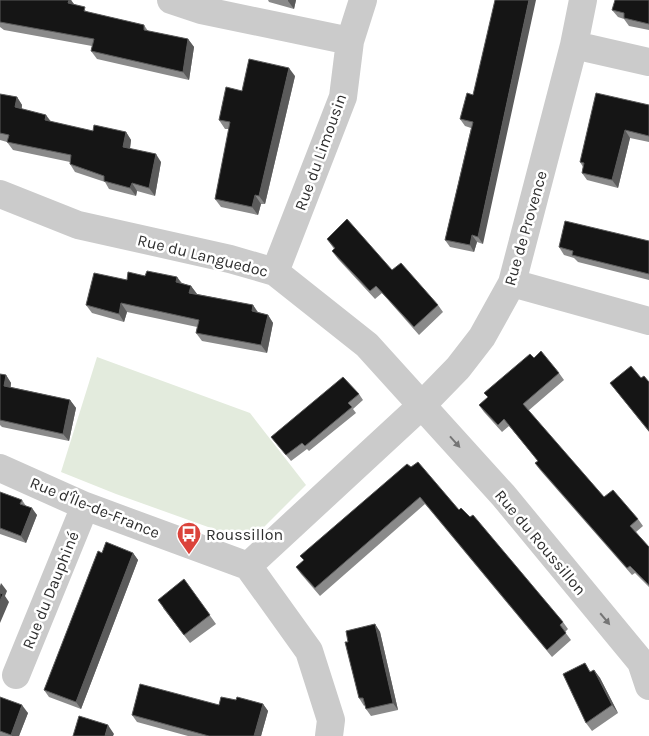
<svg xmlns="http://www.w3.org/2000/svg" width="649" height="736" viewBox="0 0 649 736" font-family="Karla,sans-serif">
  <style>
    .green { fill: #e3ebdd }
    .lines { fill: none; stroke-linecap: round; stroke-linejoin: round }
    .minor { stroke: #cbcbcb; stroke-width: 28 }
    .wall { fill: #8a8a8a }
    .shaded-wall { fill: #5b5b5b }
    .building { fill: #151515; stroke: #5b5b5b }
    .oneway { fill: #757575 }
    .labels { text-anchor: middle; stroke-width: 5; stroke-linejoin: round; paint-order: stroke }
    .street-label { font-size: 16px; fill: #2e2e2e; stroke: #fff }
    .poi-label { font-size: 16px; fill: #2e2e2e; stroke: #fff; text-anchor: start }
  </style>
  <rect width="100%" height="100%" fill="#fff"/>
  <path class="green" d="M97 357 250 413 306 485 258 533 236 537 116 494 61 472Z"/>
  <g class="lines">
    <path class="minor" d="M171 0 201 10 350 41
      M574 45 649 62
      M0 194 78 225 230 259 275 272 367 345 503 495 641 662 649 686
      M275 272 343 97 350 41 363 0
      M512 283 649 321
      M0 468 85 506 248 566
      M248 566 421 406 458 368 482 337 512 283 574 45 583 0
      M248 566 309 651 331 720 329 736
      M16 675 85 506"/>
  </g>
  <path class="wall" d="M0 0H71L74 4 88 12 144 25 148 31 188 39 194 47 189 80 97 59 91 51 92 46 4 30 0 27Z
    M268 0H296L294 9 269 2Z
    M649 0V30L629 26 624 19 618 17 612 10Z
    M295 76 265 204H261L258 215 221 207 215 199 229 129H225L219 120 242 91Z
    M0 94 17 97 22 105V109L51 122 93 131 126 132 131 140 130 149 161 162 155 196 137 191 136 196 109 189 105 182 75 172 70 164V162L13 150 7 142 0 140Z
    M473 95 483 244 477 242 474 252 450 247 445 240 471 128 465 126 460 119Z
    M649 105V142L630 138 618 188 587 180 582 173 583 167 580 162Z
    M327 239 392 270 438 305 443 312 419 335 382 293 375 299 338 259 332 251 334 249Z
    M649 241V280L578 262 574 258 564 255 559 247Z
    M145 276 177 277 182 283 191 286 197 294 253 305 258 312 268 315 273 323 267 353 202 341 196 333 197 327 127 312 124 322 92 313 86 305 127 280Z
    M534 358 559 373 564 380 528 411 604 497 638 519 643 526 636 532 649 547V587L635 573 632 575 540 470 535 463 538 461 509 426 502 432 484 412 479 405Z
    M0 374 6 375 11 383V387L70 400 76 408 69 441 2 427 0 425Z
    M641 378 649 382V432L610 383Z
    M359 394 363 400 353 409 356 413 309 451 307 449 291 461 271 437Z
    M411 467 459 510 563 622 568 629 565 632 571 640 552 657 425 504 320 596 301 574 296 567Z
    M0 492 22 500 26 506 37 515 26 543 0 534Z
    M102 553H133L138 560 81 709 49 697 44 690Z
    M184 579 216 624 190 643 163 608Z
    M375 624 380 632 398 710 371 716 366 709 365 705 364 706 359 698 348 642Z
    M594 670 600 678 618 713 592 731 586 723Z
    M0 697 28 713 19 736H0Z
    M236 700 263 704 268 711 261 736H188L137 722 132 715 219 705Z"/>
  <path class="shaded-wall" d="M69 0H71L75 6 68 3Z
    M288 0H296L294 9 288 1Z
    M529 0H536L483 244 478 237Z
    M188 39 194 47 189 80 183 72Z
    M289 68 295 76 265 204 259 196Z
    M17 97 22 105 20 115 15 107Z
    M46 115 52 123 45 120Z
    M625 130 630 138 618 188 612 180Z
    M126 132 131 140 129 155 123 147Z
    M156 154 161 162 155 196 149 188Z
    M132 183 137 191 136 196 130 188Z
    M255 195 261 204 258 215 252 207Z
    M472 235 477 242 474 252 470 245Z
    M177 277 183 286 176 282Z
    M191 286 197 294 189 293Z
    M121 303 127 312 124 322 119 314Z
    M253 305 258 313 252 311Z
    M268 315 273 323 267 353 261 345Z
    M6 375 11 383 9 393 4 386Z
    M70 400 76 408 69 441 63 434Z
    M32 508 37 515 26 543 21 536Z
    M133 553 138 560 81 709 76 702Z
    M1 583 7 591 5 596 9 602 0 623V586Z
    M375 624 380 632 398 710 393 703Z
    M594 670 600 678 618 713 612 705Z
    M263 704 268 711 261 736H254Z
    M22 705 28 713 19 736H12L11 735Z
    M108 725 114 734 113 736H105Z"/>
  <path class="building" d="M0 0H69L68 3 85 7 84 11 144 25V30L188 39 183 72 91 51 94 39 0 22Z
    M495 0H529L478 237 472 235 470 245 445 240 473 122 460 119 467 93 473 95Z
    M615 0H649V24L624 18V13L612 10Z
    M249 59 289 68 259 196 255 195 252 207 215 199 230 122 219 120 226 87 242 91Z
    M596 93 649 105V136L625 130 612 180 582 173 584 163 580 162Z
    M0 94 17 97 15 107 46 115 45 120 93 131 94 125 126 132 123 147 156 154 149 188 132 183 130 188 104 181V176L70 164 71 155 7 142 9 135 0 133Z
    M347 219 392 270 401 263 438 305 414 327 376 286 370 291 332 251 335 248 327 239Z
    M565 221 649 241V274L572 255 573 251 559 247Z
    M147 271 177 277 176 282 191 286 189 293 253 305 252 311 268 315 261 345 196 333 199 320 121 303 119 314 86 305 94 273 127 280 128 272 145 276Z
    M541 351 559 373 523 404 604 497 613 490 638 519 630 526 649 547V585L630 566 627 568 535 463 538 461 504 419 498 425 479 405 488 397 484 393 530 354 534 358Z
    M631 366 641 378 644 376 649 382V431L610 383Z
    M0 374 6 375 4 386 70 400 63 434 0 420Z
    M343 377 359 394 348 403 352 407 305 446 302 443 286 455 271 437Z
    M418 462 459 510 461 508 470 517 473 515 563 622 560 625 566 633 547 650 420 497 315 588 296 567 304 560 300 556 407 464 411 467Z
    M0 492 22 500 20 504 32 508 21 536 0 528Z
    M106 542 133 553 76 702 44 690 98 551 102 553Z
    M184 579 210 615 184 635 158 600Z
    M0 593 3 594 0 601Z
    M375 624 393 703 366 709 363 698H359L345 642H348L346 631Z
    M585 663 590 672 594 670 612 705 586 723 563 674Z
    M140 684 219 705 221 697 236 700 237 697 263 704 254 736H209L132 715Z
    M0 697 22 705 11 735 0 731Z
    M79 716 108 725 105 736H73Z"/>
  <defs><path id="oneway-solid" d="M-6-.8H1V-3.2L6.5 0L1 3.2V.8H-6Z" transform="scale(1.25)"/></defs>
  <g class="oneway">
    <use href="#oneway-solid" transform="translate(455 442) rotate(48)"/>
    <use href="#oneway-solid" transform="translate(605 619) rotate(50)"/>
  </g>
  <defs>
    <symbol id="bus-pin" viewBox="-11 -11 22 30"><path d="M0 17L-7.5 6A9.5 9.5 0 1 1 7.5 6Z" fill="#db433b" stroke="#fff"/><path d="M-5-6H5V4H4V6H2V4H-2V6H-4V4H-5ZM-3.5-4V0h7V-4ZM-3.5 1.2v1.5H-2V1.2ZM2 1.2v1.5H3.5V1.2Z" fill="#fff"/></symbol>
  </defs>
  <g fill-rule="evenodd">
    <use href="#bus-pin" x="175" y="520" width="28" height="38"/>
  </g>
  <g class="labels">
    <g class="street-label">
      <text transform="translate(320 152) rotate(-70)" y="6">Rue du Limousin</text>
      <text transform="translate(525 228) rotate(-74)" y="6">Rue de Provence</text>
      <text transform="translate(203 255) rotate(14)" y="6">Rue du Languedoc</text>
      <text transform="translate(95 507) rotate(22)" y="6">Rue d'Île-de-France</text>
      <text transform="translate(541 542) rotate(50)" y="6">Rue du Roussillon</text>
      <text transform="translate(50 590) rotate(-68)" y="6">Rue du Dauphiné</text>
    </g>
    <g class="poi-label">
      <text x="206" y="540">Roussillon</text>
    </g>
  </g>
</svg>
